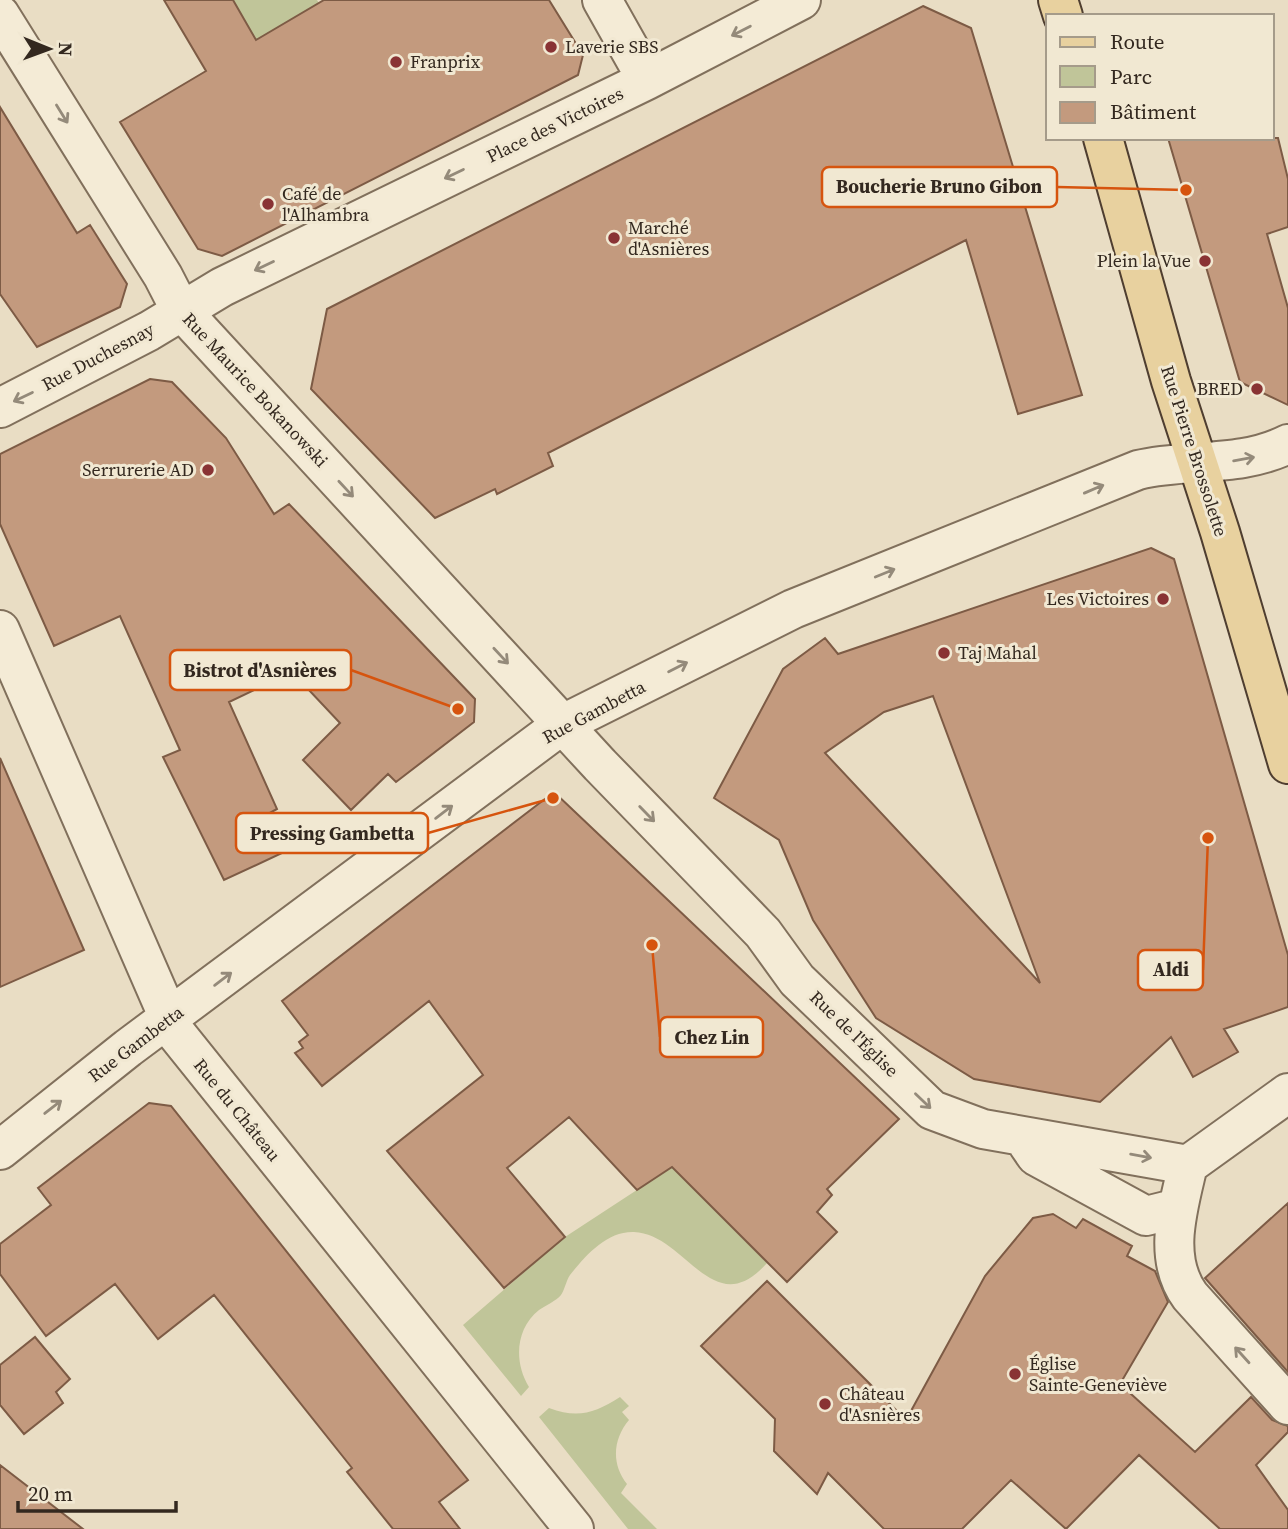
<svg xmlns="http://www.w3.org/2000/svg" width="1288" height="1529" viewBox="0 0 1288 1529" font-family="'Source Serif 4',serif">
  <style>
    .green { fill: #c0c599 }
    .building { fill: #c39a7e; stroke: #7d5b45; stroke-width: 2; fill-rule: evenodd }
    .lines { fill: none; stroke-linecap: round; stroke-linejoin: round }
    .minor-casing { stroke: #81705c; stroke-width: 42 }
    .major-casing { stroke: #4f3e30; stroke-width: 42 }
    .minor { stroke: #f4ebd6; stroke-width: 38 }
    .major { stroke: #e8d19f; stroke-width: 38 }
    .oneway { stroke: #948a7a }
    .poi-dot { fill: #893334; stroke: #f1e8d2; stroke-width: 2.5 }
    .labels { text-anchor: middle; stroke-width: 6; stroke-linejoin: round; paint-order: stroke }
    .poi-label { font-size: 18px; fill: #33281f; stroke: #f1e8d2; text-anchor: start }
    .street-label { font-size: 18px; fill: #33281f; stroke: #f1e8d2 }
    .leader { fill: none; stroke: #d6540e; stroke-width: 2.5 }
    .callout-dot { fill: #d6540e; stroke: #f1e8d2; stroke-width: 2.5 }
    .callout { fill: #f1e8d2; stroke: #d6540e; stroke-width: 2.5 }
    .callout-label { font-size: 19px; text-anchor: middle; font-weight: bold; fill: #33281f }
  </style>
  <rect width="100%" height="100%" fill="#e9ddc4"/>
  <path class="green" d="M233 0H317L319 3 256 40Z
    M672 1167 767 1263C713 1324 686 1234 634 1232 607 1231 586 1255 570 1275 566 1281 565 1289 561 1295 556 1301 546 1305 539 1310 515 1329 514 1363 529 1387L521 1396 463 1325 565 1237Z
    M620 1397 629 1406 622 1412 629 1420C613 1439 611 1464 627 1484L621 1493 657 1529H628L539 1417 549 1408C578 1419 595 1413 620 1397Z"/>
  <path class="building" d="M164 0H233L256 40 324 0H549L583 55 578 75 222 256 198 249 120 122 206 71Z
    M923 6 971 28 1082 395 1018 414 966 240 548 453 553 466 497 494 495 489 435 518 311 389 327 309Z
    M0 107 77 233 90 225 127 284 120 307 37 347 0 294Z
    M1168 138H1278L1288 179V227L1267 234 1288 308V405L1240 382Z
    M150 379 172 382 226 438 274 514 289 504 475 699 474 722 396 782 388 774 351 810 303 760 340 723 292 672 229 702 277 809 266 815 282 853 224 880 163 757 180 750 120 616 54 646 0 524V454Z
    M1151 548 1174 559 1288 955V1007L1224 1029 1238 1052 1193 1077 1171 1037 1100 1102 974 1079 876 1018 813 920 779 840 714 798 783 669 825 638 838 654ZM933 696 1040 983 825 753 884 712Z
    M0 758 84 950 0 987Z
    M554 792 899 1119 827 1189 832 1195 817 1212 837 1232 787 1282 672 1167 637 1190 569 1117 507 1168 565 1237 504 1288 387 1151 483 1075 429 1001 322 1086 295 1053 303 1048 299 1042 308 1035 282 1001Z
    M149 1103 171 1106 468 1480 439 1502 460 1529H393L347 1472 352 1468 214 1295 158 1339 115 1284 46 1336 0 1274V1244L51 1205 38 1188Z
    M1288 1203V1372L1205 1278Z
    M1053 1214 1076 1228 1083 1219 1132 1246 1127 1256 1155 1271 1168 1302 1120 1384 1195 1452 1251 1397 1272 1420 1288 1426V1432L1256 1465 1288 1510V1529H1220L1139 1455 1066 1529 1011 1480 962 1529H884L828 1473 817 1494 774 1451 775 1419 701 1346 767 1281 906 1420 985 1276 1033 1218Z
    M35 1337 70 1379 56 1392 63 1403 24 1434 0 1405V1365Z
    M0 1465 83 1529H0Z"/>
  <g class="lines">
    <defs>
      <path id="minor" d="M602 0 647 80
        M0 15 163 276 180 309 600 765 763 933 797 980 932 1110 983 1129 1188 1165
        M0 408 149 331 222 287 647 80 801 0
        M0 630 175 1032 574 1529
        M1023 1137 1036 1156 1146 1216 1178 1208
        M0 1150 128 1048 563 724 793 609 1138 470C1188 458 1240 468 1288 444
        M1188 1165C1178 1208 1162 1258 1190 1296L1288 1405
        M1188 1165 1288 1093"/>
      <path id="major" d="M1058 0 1063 16
        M1103 138 1171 381 1220 532 1288 764"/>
    </defs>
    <use href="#minor" class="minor-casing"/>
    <use href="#major" class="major-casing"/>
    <use href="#minor" class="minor"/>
    <use href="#major" class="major"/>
  </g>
  <defs><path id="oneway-shaft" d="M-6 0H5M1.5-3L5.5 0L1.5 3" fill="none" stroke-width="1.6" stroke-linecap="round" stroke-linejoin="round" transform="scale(1.75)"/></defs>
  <g class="oneway">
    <use href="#oneway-shaft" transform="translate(741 31) rotate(153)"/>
    <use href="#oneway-shaft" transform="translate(62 114) rotate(58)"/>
    <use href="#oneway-shaft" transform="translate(454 174) rotate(154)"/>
    <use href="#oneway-shaft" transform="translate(264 266) rotate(154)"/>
    <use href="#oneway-shaft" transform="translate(23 397) rotate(154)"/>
    <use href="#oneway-shaft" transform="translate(1244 459) rotate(-10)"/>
    <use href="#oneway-shaft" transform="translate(346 489) rotate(47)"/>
    <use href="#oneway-shaft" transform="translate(1094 489) rotate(-23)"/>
    <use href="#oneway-shaft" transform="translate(885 573) rotate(-22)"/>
    <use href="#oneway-shaft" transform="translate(501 656) rotate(47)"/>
    <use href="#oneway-shaft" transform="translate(678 667) rotate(-27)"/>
    <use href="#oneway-shaft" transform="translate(444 812) rotate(-37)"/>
    <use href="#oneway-shaft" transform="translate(647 814) rotate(46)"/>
    <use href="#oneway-shaft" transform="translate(223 979) rotate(-37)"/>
    <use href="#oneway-shaft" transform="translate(923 1101) rotate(44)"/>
    <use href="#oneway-shaft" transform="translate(53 1107) rotate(-38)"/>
    <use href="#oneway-shaft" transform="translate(1141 1156) rotate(10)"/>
    <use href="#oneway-shaft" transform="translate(1242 1355) rotate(-132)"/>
  </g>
  <g class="poi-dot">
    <circle cx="551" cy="47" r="7"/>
    <circle cx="396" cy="62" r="7"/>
    <circle cx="268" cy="204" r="7"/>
    <circle cx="614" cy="238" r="7"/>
    <circle cx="1205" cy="261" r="7"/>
    <circle cx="1257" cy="389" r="7"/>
    <circle cx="208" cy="470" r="7"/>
    <circle cx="1163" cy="599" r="7"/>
    <circle cx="944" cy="653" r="7"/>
    <circle cx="1015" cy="1374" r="7"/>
    <circle cx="825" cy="1404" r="7"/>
  </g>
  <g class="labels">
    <g class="poi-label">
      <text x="565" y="53">Laverie SBS</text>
      <text x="410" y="68">Franprix</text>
      <text x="282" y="200">Café de<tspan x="282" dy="21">l'Alhambra</tspan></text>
      <text x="628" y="234">Marché<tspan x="628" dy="21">d'Asnières</tspan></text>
      <text x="1191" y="267" text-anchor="end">Plein la Vue</text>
      <text x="1243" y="395" text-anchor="end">BRED</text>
      <text x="194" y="476" text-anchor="end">Serrurerie AD</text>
      <text x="1149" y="605" text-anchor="end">Les Victoires</text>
      <text x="958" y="659">Taj Mahal</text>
      <text x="1029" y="1370">Église<tspan x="1029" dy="21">Sainte-Geneviève</tspan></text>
      <text x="839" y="1400">Château<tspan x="839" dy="21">d'Asnières</tspan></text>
    </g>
    <g class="street-label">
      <text transform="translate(555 125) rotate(-26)" y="6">Place des Victoires</text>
      <text transform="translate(98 357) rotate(-28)" y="6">Rue Duchesnay</text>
      <text transform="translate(255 390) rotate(47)" y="6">Rue Maurice Bokanowski</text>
      <text transform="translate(1194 451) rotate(72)" y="6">Rue Pierre Brossolette</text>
      <text transform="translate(594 712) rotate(-28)" y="6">Rue Gambetta</text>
      <text transform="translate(854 1034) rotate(44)" y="6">Rue de l'Église</text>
      <text transform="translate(136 1044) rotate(-37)" y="6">Rue Gambetta</text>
      <text transform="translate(237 1110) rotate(51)" y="6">Rue du Château</text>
    </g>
  </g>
  <path class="leader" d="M1186 190L1057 187M458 709L351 670M553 798L428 833M1208 838L1203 970M652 945L660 1037"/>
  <g class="callout-dot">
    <circle cx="1186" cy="190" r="7"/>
    <circle cx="458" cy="709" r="7"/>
    <circle cx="553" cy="798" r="7"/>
    <circle cx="1208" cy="838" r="7"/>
    <circle cx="652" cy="945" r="7"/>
  </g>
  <g class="callout">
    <rect x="822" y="167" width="235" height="40" rx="7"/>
    <rect x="170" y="650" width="181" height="40" rx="7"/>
    <rect x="236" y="813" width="192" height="40" rx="7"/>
    <rect x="1138" y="950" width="65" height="40" rx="7"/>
    <rect x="660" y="1017" width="103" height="40" rx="7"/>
  </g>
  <g class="callout-label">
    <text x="939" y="193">Boucherie Bruno Gibon</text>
    <text x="260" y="677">Bistrot d'Asnières</text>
    <text x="332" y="840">Pressing Gambetta</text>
    <text x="1171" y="976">Aldi</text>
    <text x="712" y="1044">Chez Lin</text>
  </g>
  <rect x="1046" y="14" width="228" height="126" fill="#f1e8d2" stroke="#a59b8a" stroke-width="2"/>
  <rect x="1060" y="37" width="35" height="10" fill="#e8d19f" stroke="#a59b8a" stroke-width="2"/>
  <text x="1110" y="49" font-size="21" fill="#33281f">Route</text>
  <rect x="1060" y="66" width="35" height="21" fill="#c0c599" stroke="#a59b8a" stroke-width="2"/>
  <text x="1110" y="84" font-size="21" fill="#33281f">Parc</text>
  <rect x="1060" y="102" width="35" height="21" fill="#c39a7e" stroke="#a59b8a" stroke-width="2"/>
  <text x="1110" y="119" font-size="21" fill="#33281f">Bâtiment</text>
  <g transform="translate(49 49) rotate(91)" stroke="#f1e8d2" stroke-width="5" paint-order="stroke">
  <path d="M0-5L12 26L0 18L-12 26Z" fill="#33281f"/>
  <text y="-10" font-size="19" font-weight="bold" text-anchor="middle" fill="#33281f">N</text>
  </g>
  <path d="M18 1501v10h158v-10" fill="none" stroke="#33281f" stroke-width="3.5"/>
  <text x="28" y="1501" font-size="21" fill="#33281f" stroke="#f1e8d2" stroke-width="5" paint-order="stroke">20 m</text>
</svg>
